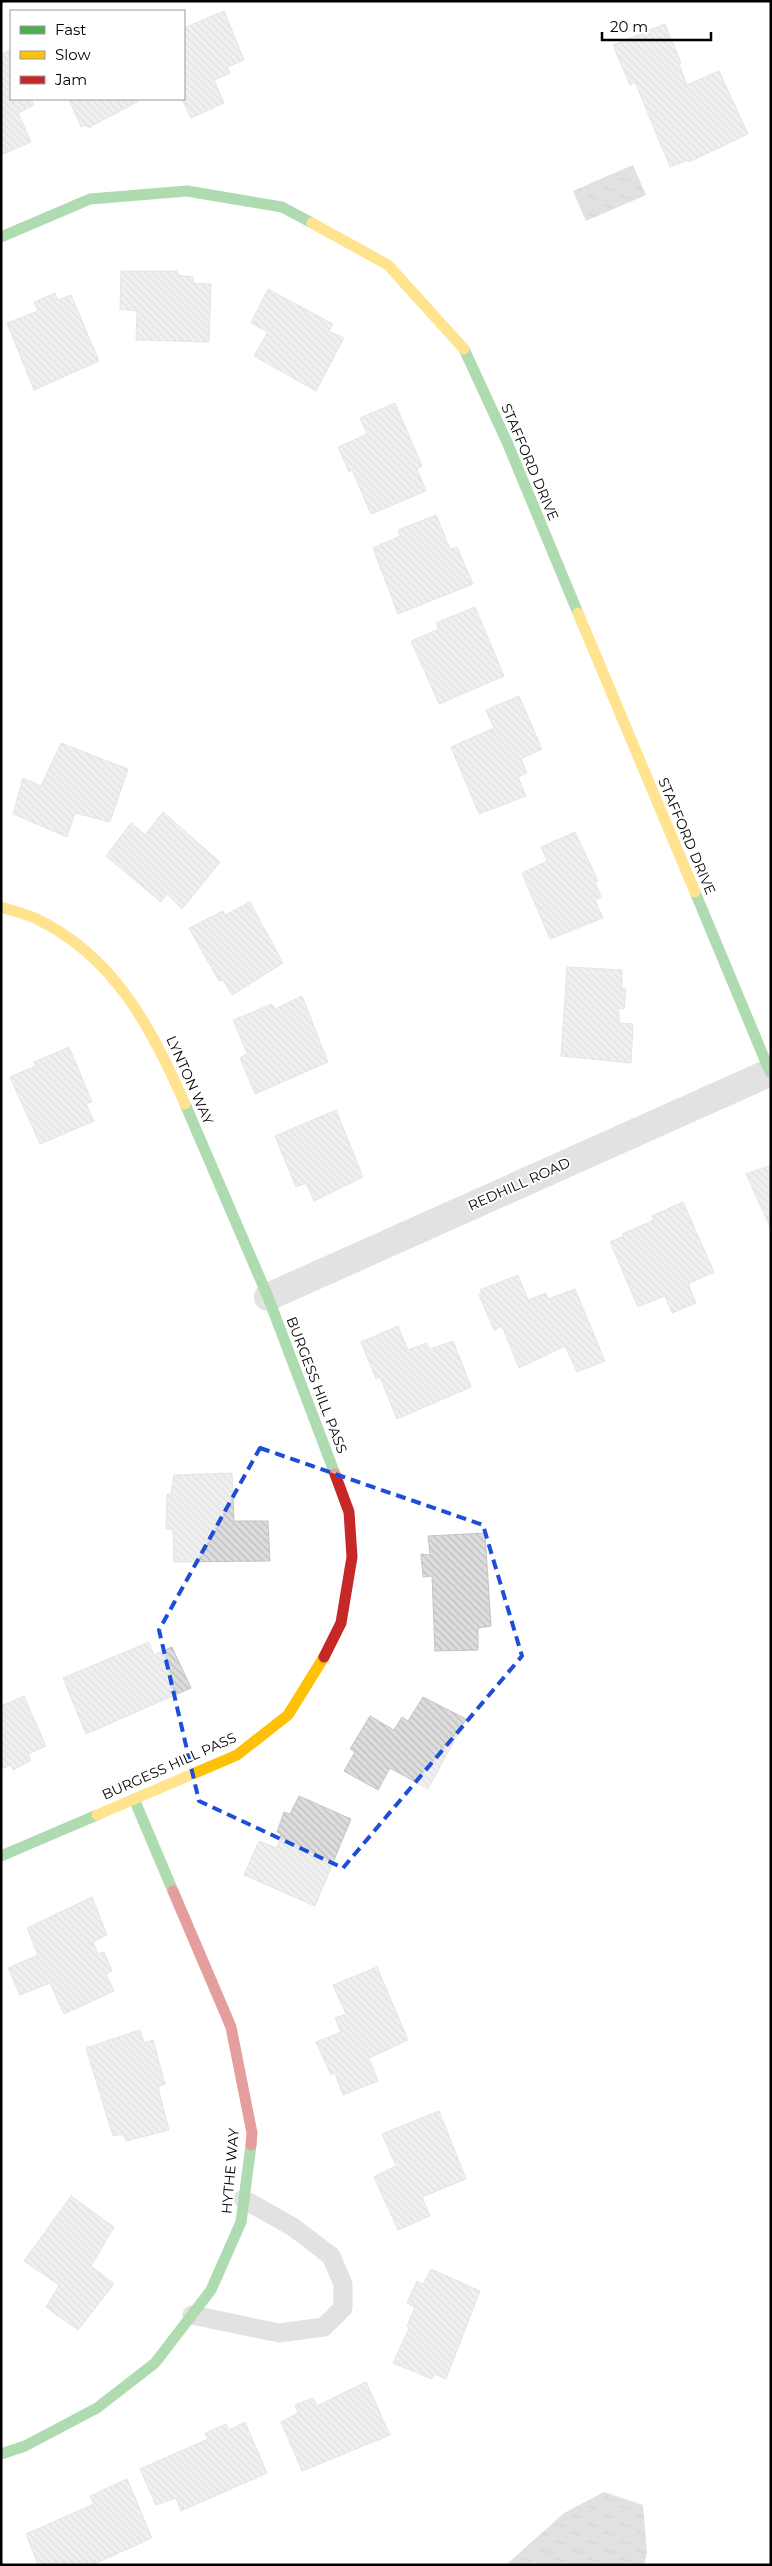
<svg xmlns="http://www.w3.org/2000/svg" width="772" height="2566" viewBox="0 0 772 2566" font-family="Montserrat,sans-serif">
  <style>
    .water { fill: url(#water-ripples) }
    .building { fill: url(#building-back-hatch); stroke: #c5c5c5 }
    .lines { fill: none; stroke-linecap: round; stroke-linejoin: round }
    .lane { stroke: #bebebe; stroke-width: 19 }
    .street { stroke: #bebebe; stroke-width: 28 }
    .fast { stroke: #4caf50; stroke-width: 11 }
    .slow { stroke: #ffc107; stroke-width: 11 }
    .jam { stroke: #c62828; stroke-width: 11 }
    .marked { fill: none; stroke: #1d4ed8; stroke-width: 4; stroke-dasharray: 10 6; stroke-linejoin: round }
    .labels { text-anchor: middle; stroke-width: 4; stroke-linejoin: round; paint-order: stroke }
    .street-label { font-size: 14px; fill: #000; stroke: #fff }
  </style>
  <defs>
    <pattern id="water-ripples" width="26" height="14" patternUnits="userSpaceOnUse" patternTransform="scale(1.25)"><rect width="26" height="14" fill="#bcbcbc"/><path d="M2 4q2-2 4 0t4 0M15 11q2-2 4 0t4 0" fill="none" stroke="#a0a0a0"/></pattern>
    <pattern id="building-back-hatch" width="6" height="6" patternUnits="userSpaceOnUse" patternTransform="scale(1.25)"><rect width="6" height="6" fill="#ddd"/><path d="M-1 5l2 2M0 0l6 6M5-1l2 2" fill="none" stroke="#bcbcbc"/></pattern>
  </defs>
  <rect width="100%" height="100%" fill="#fff"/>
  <path class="water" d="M633 165 646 195 586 221 573 191Z
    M604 2492 643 2505 647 2553 644 2565H506L564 2513Z"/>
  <path class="building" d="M224 11 244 60 227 67 230 73 214 80 224 103 191 118 182 99 184 28Z
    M665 24 681 63 679 64 687 85 719 71 748 134 689 162 688 160 670 167 635 82 630 85 613 45Z
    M11 50V99H31L34 105 18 113 31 142 1 155V54Z
    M69 99H136L137 102 88 128 86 125 81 127Z
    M121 271H177L178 275 193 277V283L211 284 209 342 136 340 137 311 120 309Z
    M268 289 333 324 329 331 344 338 316 391 254 356 268 332 251 323Z
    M55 293 58 300 71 295 99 361 34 390 7 323 38 311 34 302Z
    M395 403 422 466 417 469 426 491 371 514 352 470 349 472 338 447 367 434 360 418Z
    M436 515 450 549 457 547 473 584 398 614 373 548 400 536 398 530Z
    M475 607 504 676 439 704 411 641 439 629 436 623Z
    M519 696 542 749 521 759 527 773 518 777 526 796 479 814 451 747 494 728 486 710Z
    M61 743 128 769 110 822 75 813 67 837 13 814 23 778 41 786Z
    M163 812 220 862 182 909 167 894 161 902 106 856 131 823 145 835Z
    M575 832 598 881 595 882 601 897 595 900 603 918 550 939 522 873 547 861 541 847Z
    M250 902 283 963 232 995 223 980 219 981 189 928 223 911 225 915Z
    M567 967 622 970V988L626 989 624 1009 619 1008V1023L633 1024 631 1063 561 1056Z
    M302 996 328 1062 255 1094 240 1058 247 1053 233 1020 272 1004 275 1009Z
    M69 1047 92 1102 86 1104 94 1121 40 1144 10 1077 36 1066 34 1062Z
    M336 1110 363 1177 314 1201 306 1183 296 1187 275 1136Z
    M771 1165V1229L746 1174Z
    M683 1202 714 1272 688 1284 696 1303 672 1313 665 1296 638 1307 610 1242 624 1236 622 1234 654 1220 652 1216Z
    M518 1275 528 1300 546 1293 548 1299 575 1289 605 1361 577 1372 565 1346 519 1368 502 1326 494 1330 479 1295 482 1294 480 1290Z
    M398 1326 408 1350 426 1343 430 1349 453 1341 471 1387 397 1419 380 1377 376 1379 361 1342Z
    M232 1473 234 1521H268L270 1561 174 1562 173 1529H166L167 1494H171L174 1475Z
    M485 1533 491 1626 478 1628V1650L435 1651 432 1576 423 1577 421 1554 430 1555 428 1536Z
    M149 1642 154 1655 172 1647 191 1688 86 1734 63 1678Z
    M24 1696 46 1746 28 1754 31 1760 13 1770 11 1765 1 1769V1706Z
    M423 1697 466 1719 428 1789 390 1768 378 1790 344 1771 355 1752 350 1749 370 1716 394 1730 402 1717 408 1721Z
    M299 1796 351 1819 315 1906 244 1875 259 1841 277 1848 281 1834 277 1832 284 1812 290 1814Z
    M92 1897 107 1935 93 1942 98 1954 104 1952 112 1971 106 1974 114 1991 64 2014 50 1983 20 1995 8 1968 38 1955 27 1928Z
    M377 1967 408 2040 369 2058 378 2081 343 2095 335 2073 331 2075 316 2042 341 2032 335 2018 346 2014 333 1985Z
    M140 2030 144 2043 153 2040 165 2084 158 2087 169 2130 126 2141 123 2134 113 2136 86 2048Z
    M439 2111 466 2179 422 2197 430 2216 398 2230 374 2177 396 2166 382 2134Z
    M71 2196 114 2227 91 2266 114 2284 78 2330 46 2307 59 2285 24 2261Z
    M431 2269 480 2291 446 2379 434 2374 432 2379 393 2363 409 2328 407 2326 415 2307 407 2303 417 2281 423 2284Z
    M366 2382 390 2435 302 2471 281 2422 298 2413 295 2405 313 2398 317 2406Z
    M245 2422 267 2473 181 2511 176 2498 156 2505 140 2469 208 2439 205 2433 226 2424 229 2430Z
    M127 2479 152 2538 92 2565H61V2562L38 2565 26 2534 94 2504 90 2496Z"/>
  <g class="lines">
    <path class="lane" d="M192 2315 279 2333 324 2327 343 2308V2284L331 2256 293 2227 243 2199"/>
    <path class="street" d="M268 1297 771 1072"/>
    <path class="fast" d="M1 237 90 199 187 191 282 207 312 223
      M464 349 507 442 578 613
      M695 892 770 1072
      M185 1104 268 1297 335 1474
      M134 1799 173 1891
      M1 1856 97 1815
      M1 2454 25 2446 97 2408 155 2363 211 2290 241 2222 251 2145"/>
    <path class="slow" d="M312 223 388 265 464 349
      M578 613 695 892
      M1 907C13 911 26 914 37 919 115 957 152 1029 185 1104
      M97 1815 237 1755 288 1715 324 1657"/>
    <path class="jam" d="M324 1657 341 1623 352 1557 349 1512 335 1474
      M173 1891 231 2027 252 2133 251 2145"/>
  </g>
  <path d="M0 0H772V2566H0ZM260 1448 483 1525 522 1656 343 1868 199 1801 159 1630Z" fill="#fff" fill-opacity=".55" fill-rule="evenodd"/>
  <path class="marked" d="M260 1448 483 1525 522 1656 343 1868 199 1801 159 1630Z"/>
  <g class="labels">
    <g class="street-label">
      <text transform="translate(530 462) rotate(67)" y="5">STAFFORD DRIVE</text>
      <text transform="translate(687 836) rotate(67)" y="5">STAFFORD DRIVE</text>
      <text transform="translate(190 1080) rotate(66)" y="5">LYNTON WAY</text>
      <text transform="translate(519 1184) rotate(-24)" y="5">REDHILL ROAD</text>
      <text transform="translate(317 1385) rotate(69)" y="5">BURGESS HILL PASS</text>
      <text transform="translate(169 1766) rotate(-24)" y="5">BURGESS HILL PASS</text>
      <text transform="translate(230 2171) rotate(-85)" y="5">HYTHE WAY</text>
    </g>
  </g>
  <rect width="772" height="2566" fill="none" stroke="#000000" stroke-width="5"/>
  <rect x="10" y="10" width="175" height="90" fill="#ffffff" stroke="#999999"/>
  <rect x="20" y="26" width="25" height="8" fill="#4caf50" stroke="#999999"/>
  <text x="55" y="35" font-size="15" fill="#000000">Fast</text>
  <rect x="20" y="51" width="25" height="8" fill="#ffc107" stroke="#999999"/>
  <text x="55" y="60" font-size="15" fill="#000000">Slow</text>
  <rect x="20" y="76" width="25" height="8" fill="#c62828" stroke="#999999"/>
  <text x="55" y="85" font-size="15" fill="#000000">Jam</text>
  <path d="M602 32v8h109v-8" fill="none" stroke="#000000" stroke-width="2.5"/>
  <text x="610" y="32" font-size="15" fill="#000000" stroke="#ffffff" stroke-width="4" paint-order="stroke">20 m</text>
</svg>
